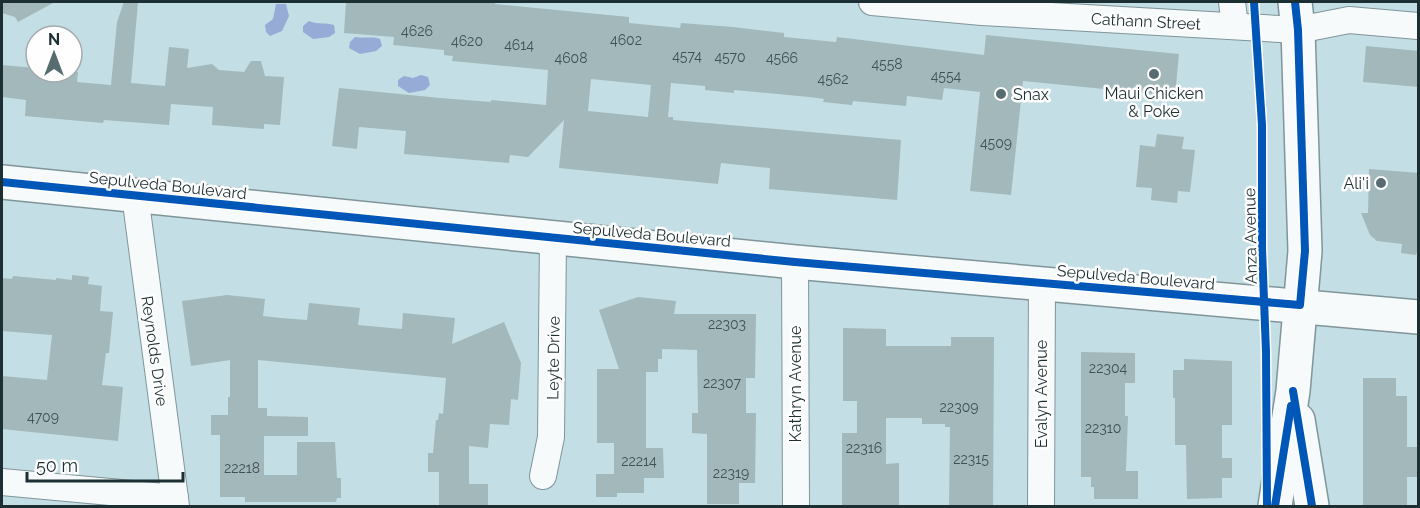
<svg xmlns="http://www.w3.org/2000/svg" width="1420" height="508" viewBox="0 0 1420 508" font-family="Raleway,sans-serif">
	<rect width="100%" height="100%" fill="#c3dee4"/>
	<g fill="#96abd5">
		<polygon points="276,4 286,4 289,16 282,31 270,36 266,32 265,25 273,19"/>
		<path d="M 309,21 C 318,25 325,22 334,25 L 335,33 L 329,37 L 313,39 L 303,32 L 303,26 Z"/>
		<path d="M 355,37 C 364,39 371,36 380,39 L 382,46 L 376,51 L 360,54 L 349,48 L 350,42 Z"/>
		<polygon points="421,75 428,77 430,85 425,90 409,93 398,86 398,80 404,76 413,78"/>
	</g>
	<g fill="#a3b8ba" fill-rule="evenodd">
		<polygon points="2,2 55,2 18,22 15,17 2,13"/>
		<polygon points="124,2 138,2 131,83 165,86 169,47 189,49 187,68 212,64 219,70 244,72 251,61 261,61 265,76 284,77 280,125 264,124 264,129 212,125 213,107 171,104 169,125 104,120 103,123 25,116 26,100 2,97 2,65 36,68 36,72 78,72 77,82 111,85 117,22"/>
		<path d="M 346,2 L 495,2 L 495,4 L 629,17 L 629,23 L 680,28 L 681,23 L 733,27 L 784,33 L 784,37 L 836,42 L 837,37 L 984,55 L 986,35 L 1179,54 L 1175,96 L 1023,81 L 1011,195 L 970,191 L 980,92 L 944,88 L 942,100 L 907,96 L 906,106 L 853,101 L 852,105 L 823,102 L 824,99 L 809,97 L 734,90 L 734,93 L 705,90 L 705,86 L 671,83 L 668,117 L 673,117 L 673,120 L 901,140 L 897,200 L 769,189 L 770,168 L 721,163 L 718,184 L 559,168 L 564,120 L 528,157 L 510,155 L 509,163 L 404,154 L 406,131 L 359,127 L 357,149 L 332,146 L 339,88 L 440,98 L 491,102 L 491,100 L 546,105 L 548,70 L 452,61 L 453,56 L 444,55 L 444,50 L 393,45 L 394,37 L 344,33 ZM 591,79 L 651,85 L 648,117 L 588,111 Z"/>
		<polygon points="1366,46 1419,51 1419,87 1363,82"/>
		<polygon points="1157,134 1184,137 1182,149 1195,150 1190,192 1178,191 1177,203 1151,200 1152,188 1136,187 1140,145 1155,147"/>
		<polygon points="1369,169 1419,173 1419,245 1416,255 1401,253 1402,244 1377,241 1370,235 1361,213 1368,213"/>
		<polygon points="72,275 89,277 88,284 102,286 100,311 113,312 109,353 106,353 102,385 123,387 118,441 2,429 2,376 47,380 52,335 2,331 2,278 12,279 13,276 56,280 56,278 72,280"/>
		<polygon points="227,295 265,299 263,316 281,318 307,320 309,303 360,308 358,325 402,329 403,313 455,318 452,344 504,322 521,363 518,400 511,399 509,425 490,424 488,448 469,446 469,484 488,484 488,505 439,505 439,472 428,472 428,453 433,453 436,420 438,420 439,413 443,414 446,378 258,360 258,408 267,408 267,416 308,417 308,436 264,436 264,475 297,475 297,442 335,442 337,478 341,478 341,498 337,498 336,502 245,502 245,497 220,497 220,435 211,435 211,415 228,415 228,397 230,397 230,360 191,366 182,301"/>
		<polygon points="638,297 676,301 674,314 756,314 755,378 746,378 746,413 756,413 755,483 739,483 739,504 707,504 707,434 692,433 692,413 698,413 697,350 662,349 662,359 658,359 658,372 646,372 646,448 663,448 664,478 644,478 644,493 617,493 617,497 596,497 596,474 614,474 614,443 597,443 597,369 619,369 599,310"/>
		<polygon points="843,328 886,329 886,346 951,346 951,337 994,337 993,507 949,507 950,427 945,427 945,424 922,424 922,418 886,418 886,464 899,463 899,507 842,507 842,433 857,433 857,401 843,401"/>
		<polygon points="1081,352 1135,353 1135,383 1125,383 1125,416 1128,416 1126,471 1138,471 1138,499 1094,499 1094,487 1091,487 1091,477 1081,477"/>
		<polygon points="1184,359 1232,361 1232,425 1222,425 1222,458 1232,458 1232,478 1222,478 1222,498 1187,499 1186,445 1175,445 1175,398 1173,398 1173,370 1184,370"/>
		<polygon points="1363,378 1396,378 1396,396 1407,396 1407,447 1419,447 1419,477 1407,477 1407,507 1363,507"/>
	</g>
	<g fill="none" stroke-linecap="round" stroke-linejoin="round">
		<defs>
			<g id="minor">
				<polyline points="872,2 982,12 1298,30 1349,20 1418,26"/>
				<polyline points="1232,2 1235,26"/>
				<polyline points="135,195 176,506"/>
				<polyline points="795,262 796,506"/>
				<polyline points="543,476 551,437 553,238"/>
				<polyline points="2,482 175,498"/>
				<polyline points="1041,506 1042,282"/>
			</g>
			<g id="major">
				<polyline points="2,182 795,262 1418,317"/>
				<polyline points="1298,420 1312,506"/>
				<polyline points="1275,506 1293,391 1305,251 1298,30 1295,2"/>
			</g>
		</defs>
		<use href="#minor" stroke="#809599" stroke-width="28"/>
		<use href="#major" stroke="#809599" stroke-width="36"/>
		<use href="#minor" stroke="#f6fafb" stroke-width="26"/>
		<use href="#major" stroke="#f6fafb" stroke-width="33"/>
		<defs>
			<g id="cycleway">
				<polyline points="1254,2 1262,125 1262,248 1266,352 1267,506"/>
				<polyline points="2,182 795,262 1300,305 1305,251 1298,30 1295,2"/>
				<polyline points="1293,391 1312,506"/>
				<polyline points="1275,506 1291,406"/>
			</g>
		</defs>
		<use href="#cycleway" stroke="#fefefe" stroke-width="11"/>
		<use href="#cycleway" stroke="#0057b8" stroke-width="8"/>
	</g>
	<g fill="#566c71" stroke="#fefefe" stroke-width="2">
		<circle cx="1154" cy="74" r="6"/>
		<circle cx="1001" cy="94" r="6"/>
		<circle cx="1381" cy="183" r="6"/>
	</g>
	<g text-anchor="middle" stroke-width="5" stroke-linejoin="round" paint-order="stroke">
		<g font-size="14" fill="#3e5155">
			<text x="417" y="36">4626</text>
			<text x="626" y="45">4602</text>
			<text x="467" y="46">4620</text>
			<text x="519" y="50">4614</text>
			<text x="687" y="61">4574</text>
			<text x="730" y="62">4570</text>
			<text x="571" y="63">4608</text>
			<text x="782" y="63">4566</text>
			<text x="887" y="69">4558</text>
			<text x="946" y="81">4554</text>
			<text x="833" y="84">4562</text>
			<text x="996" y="148">4509</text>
			<text x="727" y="329">22303</text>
			<text x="1108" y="373">22304</text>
			<text x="722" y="388">22307</text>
			<text x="959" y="412">22309</text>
			<text x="43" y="422">4709</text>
			<text x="1103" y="433">22310</text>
			<text x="864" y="453">22316</text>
			<text x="971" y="464">22315</text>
			<text x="639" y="466">22214</text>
			<text x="242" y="473">22218</text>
			<text x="731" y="478">22319</text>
		</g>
		<g font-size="16" fill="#1c2f33" stroke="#fefefe">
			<text transform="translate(1146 21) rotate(3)" y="6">Cathann Street</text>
			<text transform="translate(168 185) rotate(6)" y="6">Sepulveda Boulevard</text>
			<text transform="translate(652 234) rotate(5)" y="6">Sepulveda Boulevard</text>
			<text transform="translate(1250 236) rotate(-91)" y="6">Anza Avenue</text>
			<text transform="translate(1136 277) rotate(5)" y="6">Sepulveda Boulevard</text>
			<text transform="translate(155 351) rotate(82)" y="6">Reynolds Drive</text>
			<text transform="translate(553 358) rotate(-89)" y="6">Leyte Drive</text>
			<text transform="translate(795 384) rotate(-90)" y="6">Kathryn Avenue</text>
			<text transform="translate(1041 394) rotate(-90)" y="6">Evalyn Avenue</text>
		</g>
		<g font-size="16" fill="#1c2f33" stroke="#fefefe">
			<text x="1154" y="99">Maui Chicken<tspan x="1154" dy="18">&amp; Poke</tspan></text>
			<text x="1013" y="100" text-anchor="start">Snax</text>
			<text x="1369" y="189" text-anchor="end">Ali'i</text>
		</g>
	</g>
	<rect width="1420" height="508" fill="none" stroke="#1c2f33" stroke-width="6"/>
	<g transform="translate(54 54)"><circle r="28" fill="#fefefe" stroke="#a4abad" stroke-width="1.5"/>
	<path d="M0-4.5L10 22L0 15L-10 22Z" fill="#566c71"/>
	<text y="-9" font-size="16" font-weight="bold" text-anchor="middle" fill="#1c2f33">N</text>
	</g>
	<path d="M27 472v9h156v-9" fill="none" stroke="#1c2f33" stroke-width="3"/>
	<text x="36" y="472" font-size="18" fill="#1c2f33" stroke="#fefefe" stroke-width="4.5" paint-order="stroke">50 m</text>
</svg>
